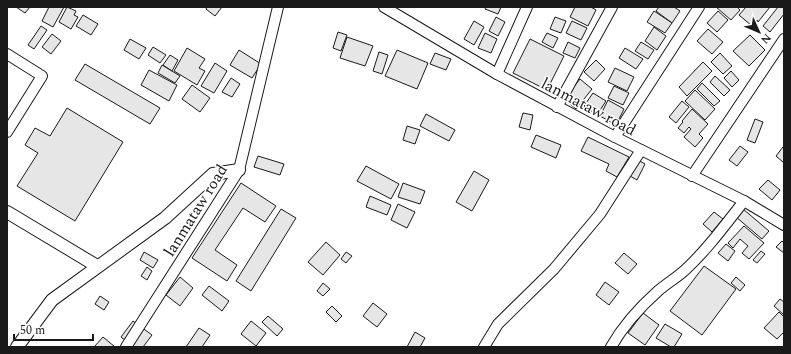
<svg xmlns="http://www.w3.org/2000/svg" width="791" height="354" viewBox="0 0 791 354" font-family="Spectral,serif">
	<rect width="100%" height="100%" fill="#fff"/>
	<g fill="#e6e6e6" stroke="#1a1a1a">
		<polygon points="16,7 30,7 25,13"/>
		<polygon points="49,7 64,7 53,27 42,21"/>
		<polygon points="67,7 76,11 74,15 78,17 71,29 59,22"/>
		<polygon points="207,7 222,7 215,16 206,9"/>
		<polygon points="486,7 501,7 498,14 485,9"/>
		<polygon points="575,7 591,7 596,10 588,26 570,17"/>
		<polygon points="659,7 674,7 680,11 672,23 656,11"/>
		<polygon points="716,7 737,7 740,10 731,20"/>
		<polygon points="746,7 770,7 758,22 757,20 752,26 739,15"/>
		<polygon points="778,7 784,7 784,14 770,32 763,26"/>
		<polygon points="654,11 672,23 665,33 647,22"/>
		<polygon points="718,11 728,20 717,32 707,23"/>
		<polygon points="83,15 98,24 91,35 76,26"/>
		<polygon points="496,17 505,22 498,36 489,31"/>
		<polygon points="555,17 566,21 561,33 550,29"/>
		<polygon points="474,21 484,27 474,45 464,39"/>
		<polygon points="572,21 587,28 581,40 566,33"/>
		<polygon points="41,26 47,30 34,49 28,45"/>
		<polygon points="654,27 666,36 657,50 645,41"/>
		<polygon points="708,29 723,42 712,54 697,41"/>
		<polygon points="338,32 347,35 341,51 333,48"/>
		<polygon points="485,33 497,39 491,53 478,48"/>
		<polygon points="547,33 558,38 553,48 542,42"/>
		<polygon points="52,34 61,41 51,54 42,47"/>
		<polygon points="750,35 765,50 749,66 733,51"/>
		<polygon points="347,37 373,46 365,66 340,58"/>
		<polygon points="130,39 146,48 139,59 124,50"/>
		<polygon points="530,39 564,56 547,90 513,73"/>
		<polygon points="568,42 580,48 575,58 563,53"/>
		<polygon points="641,42 654,50 648,59 635,51"/>
		<polygon points="153,47 166,55 160,63 148,55"/>
		<polygon points="187,48 205,59 199,68 205,71 197,85 174,71"/>
		<polygon points="625,48 643,59 636,69 619,58"/>
		<polygon points="239,50 261,64 252,78 230,65"/>
		<polygon points="397,50 428,63 417,89 385,76"/>
		<polygon points="379,52 388,55 382,74 373,71"/>
		<polygon points="435,53 451,59 446,70 430,64"/>
		<polygon points="720,53 732,66 723,74 711,62"/>
		<polygon points="170,55 178,60 172,71 163,65"/>
		<polygon points="596,60 605,69 594,81 584,72"/>
		<polygon points="703,62 712,71 687,96 679,87"/>
		<polygon points="215,63 227,71 214,93 201,86"/>
		<polygon points="85,64 160,108 150,124 75,80"/>
		<polygon points="162,65 180,76 175,83 158,73"/>
		<polygon points="615,68 634,77 627,91 608,82"/>
		<polygon points="149,70 177,85 169,101 141,85"/>
		<polygon points="731,71 739,80 732,87 724,78"/>
		<polygon points="715,76 730,90 724,96 710,82"/>
		<polygon points="231,78 240,84 232,97 222,92"/>
		<polygon points="580,79 592,89 576,109 564,99"/>
		<polygon points="702,83 720,101 714,106 697,89"/>
		<polygon points="192,85 210,98 200,112 182,99"/>
		<polygon points="614,86 629,93 623,105 608,98"/>
		<polygon points="695,90 715,109 705,120 685,101"/>
		<polygon points="593,93 606,101 597,115 584,106"/>
		<polygon points="608,100 624,109 616,125 600,116"/>
		<polygon points="682,101 689,107 676,123 669,117"/>
		<polygon points="67,108 123,142 75,221 17,186 38,153 25,145 35,128 50,136"/>
		<polygon points="692,109 708,124 699,134 703,138 695,147 684,137 691,129 689,127 684,133 678,128 683,122 682,121"/>
		<polygon points="523,113 533,115 530,130 519,127"/>
		<polygon points="426,114 455,130 449,141 420,126"/>
		<polygon points="755,119 763,122 755,143 747,140"/>
		<polygon points="407,126 420,130 415,144 403,140"/>
		<polygon points="536,135 561,145 556,158 531,147"/>
		<polygon points="588,137 629,157 617,177 606,171 609,164 581,151"/>
		<polygon points="740,146 748,152 737,166 729,160"/>
		<polygon points="783,147 784,148 784,163 776,156"/>
		<polygon points="258,156 284,164 280,175 254,167"/>
		<polygon points="638,160 645,164 637,180 630,176"/>
		<polygon points="366,166 399,184 391,199 357,181"/>
		<polygon points="474,171 489,180 472,211 456,202"/>
		<polygon points="768,180 780,190 772,200 759,189"/>
		<polygon points="241,183 276,206 265,222 243,208 215,250 237,265 227,281 192,258"/>
		<polygon points="403,183 425,191 420,204 398,197"/>
		<polygon points="370,196 391,205 387,215 366,207"/>
		<polygon points="398,204 415,212 407,228 391,220"/>
		<polygon points="281,209 296,218 251,291 236,281"/>
		<polygon points="743,209 769,231 762,239 736,217"/>
		<polygon points="714,212 723,219 712,232 703,224"/>
		<polygon points="744,226 764,243 749,259 742,253 748,246 740,239 733,248 728,243"/>
		<polygon points="782,241 784,243 784,253 776,247"/>
		<polygon points="326,242 340,255 323,275 308,262"/>
		<polygon points="726,244 735,251 728,261 718,253"/>
		<polygon points="761,251 765,254 757,263 753,260"/>
		<polygon points="144,252 158,260 153,268 140,260"/>
		<polygon points="346,252 352,256 346,263 341,259"/>
		<polygon points="624,253 637,264 628,274 615,263"/>
		<polygon points="704,266 736,289 702,335 670,311"/>
		<polygon points="147,267 152,271 147,280 141,276"/>
		<polygon points="180,277 193,288 180,306 166,295"/>
		<polygon points="736,277 745,285 740,291 731,283"/>
		<polygon points="605,282 619,292 609,305 596,295"/>
		<polygon points="323,283 330,289 323,296 317,291"/>
		<polygon points="209,286 229,301 222,311 202,295"/>
		<polygon points="100,296 109,302 104,310 95,304"/>
		<polygon points="780,299 784,302 784,315 774,306"/>
		<polygon points="373,303 387,314 377,327 363,316"/>
		<polygon points="332,306 342,316 336,322 326,312"/>
		<polygon points="779,312 784,317 784,332 777,339 764,328"/>
		<polygon points="643,313 659,325 645,345 628,333"/>
		<polygon points="268,316 283,329 277,336 262,322"/>
		<polygon points="133,321 152,335 143,347 134,347 121,337"/>
		<polygon points="251,321 266,333 256,346 241,334"/>
		<polygon points="665,324 682,334 674,347 671,347 656,338"/>
		<polygon points="199,328 210,335 202,347 186,347"/>
		<polygon points="415,332 425,338 420,347 407,347"/>
		<polygon points="103,337 115,347 94,347"/>
	</g>
	<g fill="none" stroke-linecap="round" stroke-linejoin="round">
		<defs>
			<g id="minor">
				<polyline points="384,7 497,74 615,137 744,201 784,225"/>
				<polyline points="7,54 42,76 7,132"/>
				<polyline points="497,74 527,7"/>
				<polyline points="557,107 612,7"/>
				<polyline points="615,137 699,7"/>
				<polyline points="692,176 784,39"/>
				<polyline points="126,347 239,170 278,7"/>
				<polyline points="484,347 498,324 554,269 600,214 641,150"/>
				<path d="M 611,347 C 623,326 640,307 658,291 C 666,284 676,278 684,271 C 707,250 725,225 744,201"/>
			</g>
			<g id="tertiary">
				<polyline points="7,212 97,266"/>
				<polyline points="17,347 52,300 165,218 213,174 239,170"/>
			</g>
		</defs>
		<use href="#minor" stroke="#1a1a1a" stroke-width="12"/>
		<use href="#tertiary" stroke="#1a1a1a" stroke-width="14"/>
		<use href="#minor" stroke="#fff" stroke-width="10"/>
		<use href="#tertiary" stroke="#fff" stroke-width="12"/>
	</g>
	<g text-anchor="middle" stroke-width="3" stroke-linejoin="round" paint-order="stroke">
		<g font-size="16" fill="#1a1a1a" stroke="#fff">
			<text transform="translate(589 106) rotate(28)" y="6">lanmataw road</text>
			<text transform="translate(195 210) rotate(-58)" y="6">lanmataw road</text>
		</g>
	</g>
	<rect width="791" height="354" fill="none" stroke="#1a1a1a" stroke-width="16"/>
	<g transform="translate(759 32) rotate(134)" stroke="#ffffff" stroke-width="3" paint-order="stroke">
	<path d="M0-3L7 15L0 10L-7 15Z" fill="#1a1a1a"/>
	<text y="-6" font-size="11" font-weight="bold" text-anchor="middle" fill="#1a1a1a">N</text>
	</g>
	<path d="M14 334v6h79v-6" fill="none" stroke="#1a1a1a" stroke-width="2"/>
	<text x="20" y="334" font-size="12" fill="#1a1a1a" stroke="#ffffff" stroke-width="3" paint-order="stroke">50 m</text>
</svg>
